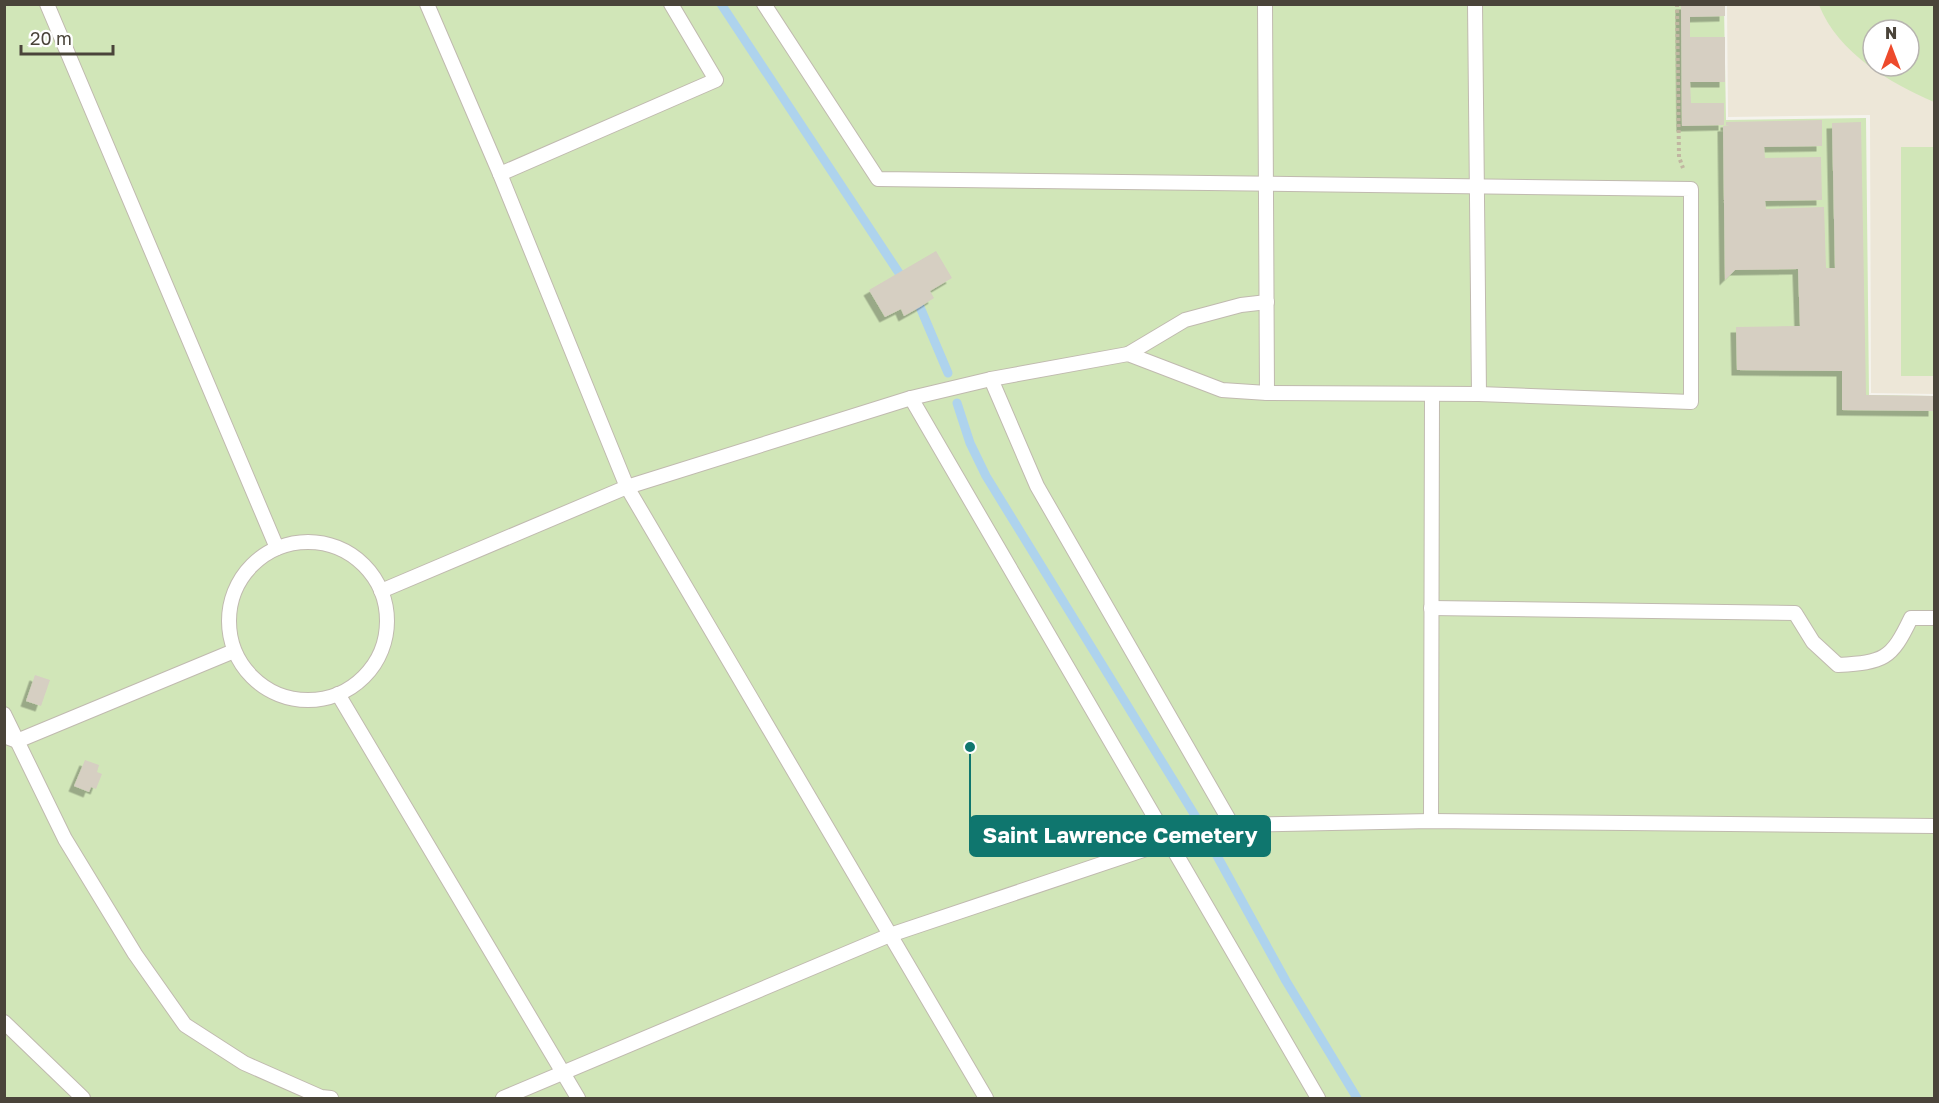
<svg xmlns="http://www.w3.org/2000/svg" width="1939" height="1103" viewBox="0 0 1939 1103" font-family="'Golos Text',sans-serif">
	<defs>
		<filter id="shadow"><feDropShadow dx="-5.5" dy="5.5" stdDeviation="0" flood-color="#0004"/></filter>
	</defs>
	<rect width="100%" height="100%" fill="#f5f3ed"/>
	<path fill="#ede7d8" fill-rule="evenodd" d="M 1727,5 L 1934,5 L 1934,394 L 1871,393 L 1870,115 L 1728,117 ZM 1873,30 L 1909,30 L 1909,66 L 1873,66 Z"/>
	<g fill="#d1e6b8" fill-rule="evenodd">
		<polygon points="5,5 1724,5 1726,120 1866,118 1869,395 1934,396 1934,1098 5,1098"/>
		<path d="M 1819,5 L 1934,5 L 1934,102 C 1890,83 1838,53 1819,5 ZM 1873,30 L 1909,30 L 1909,66 L 1873,66 Z"/>
		<rect x="1901" y="147" width="33" height="229"/>
	</g>
	<g fill="none" stroke-linecap="round" stroke-linejoin="round">
		<g stroke="#aed3ed" stroke-width="9">
			<polyline points="721,4 899,273"/>
			<polyline points="920,307 948,373"/>
			<polyline points="957,403 970,443 986,476 1199,822"/>
			<polyline points="1211,845 1286,981 1357,1098"/>
		</g>
	</g>
	<g fill="#d6cfc2" filter="url(#shadow)">
		<polygon points="1681,4 1725,4 1725,16 1690,17 1690,37 1725,37 1725,82 1690,82 1691,103 1724,103 1724,125 1682,126"/>
		<polygon points="1822,120 1822,146 1764,147 1765,158 1821,157 1822,200 1765,201 1766,209 1824,207 1826,268 1835,268 1832,123 1861,122 1866,395 1934,396 1934,411 1842,410 1842,371 1737,370 1736,327 1800,326 1798,269 1735,270 1725,280 1723,126 1730,125 1726,125 1726,122"/>
		<polygon points="936,251 952,278 930,291 934,298 920,307 904,316 901,309 885,317 869,290"/>
		<polygon points="35,675 50,680 41,706 26,701"/>
		<polygon points="85,760 99,765 97,772 102,774 96,789 91,787 89,792 74,786"/>
	</g>
	<g fill="none" stroke-linecap="round" stroke-linejoin="round">
		<defs>
			<g id="service">
				<polyline points="47,4 277,548"/>
				<polyline points="427,4 500,174 627,487 986,1098"/>
				<polyline points="1265,4 1267,393"/>
				<polyline points="1475,4 1479,394"/>
				<polyline points="500,174 716,80 671,4"/>
				<polyline points="1128,354 1185,320 1241,305 1267,302"/>
				<polyline points="991,379 1037,486 1232,825"/>
				<polyline points="911,398 1318,1098"/>
				<circle cx="308" cy="621" r="79"/>
				<polyline points="381,591 627,487 911,398 991,379 1128,354 1222,390 1267,393 1479,394 1691,402 1691,189 878,179 764,4"/>
				<path d="M 1431,608 L 1795,613 L 1813,642 L 1838,665 C 1884,662 1891,660 1911,618 L 1934,618"/>
				<polyline points="338,694 578,1098"/>
				<polyline points="4,714 65,839 135,954 185,1025 244,1063 321,1097 331,1098"/>
				<polyline points="9,738 17,741 234,651"/>
				<polyline points="1431,821 1432,394"/>
				<polyline points="4,1022 83,1098"/>
				<polyline points="503,1098 890,935 1170,841 1232,825 1431,821 1934,826"/>
			</g>
		</defs>
		<use href="#service" stroke="#c0baaf" stroke-width="16"/>
		<polyline stroke="#c1b6a1" stroke-width="4" stroke-dasharray="3 3" stroke-linecap="butt" points="1677,4 1679,157 1683,168"/>
		<use href="#service" stroke="#fff" stroke-width="14"/>
	</g>
	<path fill="none" stroke="#0f766e" stroke-width="2" d="M970 747L970 836"/>
	<circle fill="#0f766e" stroke="#fff" stroke-width="2" cx="970" cy="747" r="6"/>
	<rect fill="#0f766e" stroke="#0f766e" stroke-width="2" x="970" y="816" width="300" height="40" rx="6"/>
	<g font-size="22" text-anchor="middle" font-weight="bold" fill="#fff">
		<text x="1120" y="843">Saint Lawrence Cemetery</text>
	</g>
	<rect width="1939" height="1103" fill="none" stroke="#4a443a" stroke-width="12"/>
	<g transform="translate(1891 48)"><circle r="28" fill="#ffffff" stroke="#b7b4b0" stroke-width="1.5"/>
	<path d="M0-4.5L10 22L0 15L-10 22Z" fill="#ed4a2c"/>
	<text y="-9" font-size="16" font-weight="bold" text-anchor="middle" fill="#4a443a">N</text>
	</g>
	<path d="M21 45v9h92v-9" fill="none" stroke="#4a443a" stroke-width="3"/>
	<text x="30" y="45" font-size="18" fill="#4a443a" stroke="#ffffff" stroke-width="4.5" paint-order="stroke">20 m</text>
</svg>
